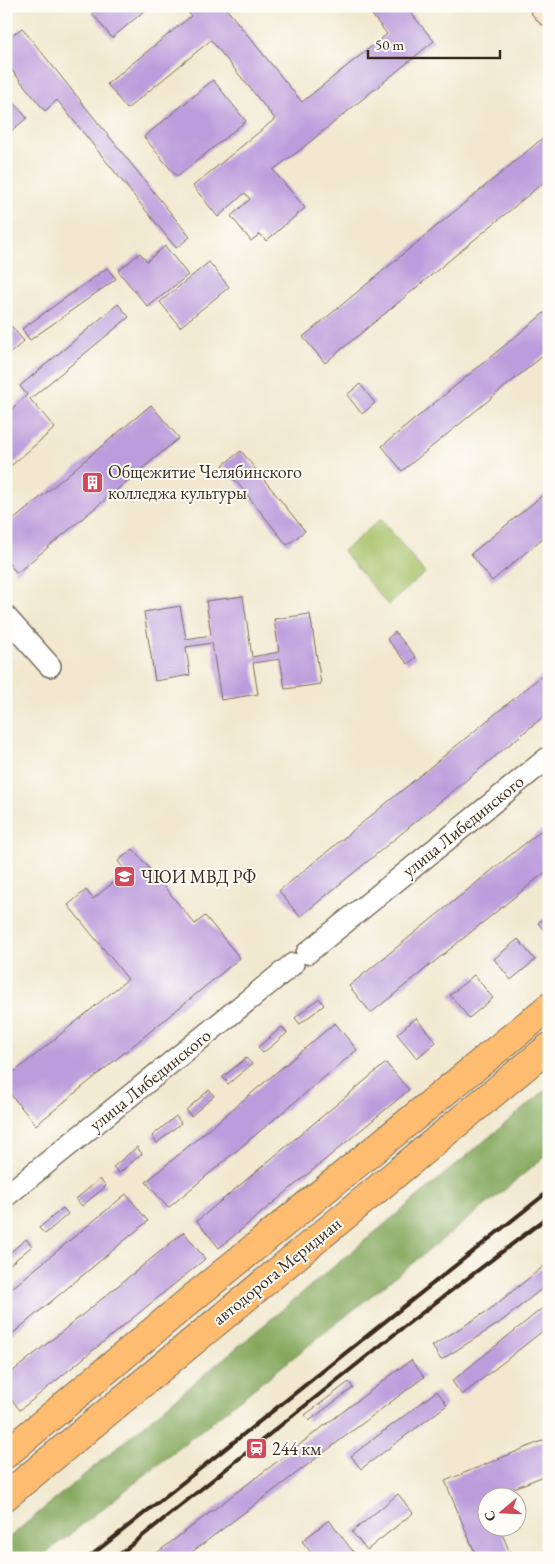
<svg xmlns="http://www.w3.org/2000/svg" width="555" height="1564" viewBox="0 0 555 1564" font-family="'EB Garamond',serif">
	<rect width="100%" height="100%" fill="#fdfcf7"/>
	<filter id="ink" filterUnits="userSpaceOnUse"><feTurbulence type="fractalNoise" baseFrequency=".02" numOctaves="2"/><feDisplacementMap in="SourceGraphic" scale="10" xChannelSelector="R" yChannelSelector="G"/><feConvolveMatrix kernelMatrix="1 2 1 2 8 2 1 2 1" color-interpolation-filters="sRGB"/></filter>
	<filter id="wash" filterUnits="userSpaceOnUse"><feTurbulence type="fractalNoise" baseFrequency=".0096" numOctaves="4" result="noise"/><feDisplacementMap in="SourceGraphic" scale="20" xChannelSelector="R" yChannelSelector="G"/><feGaussianBlur stdDeviation="1.12" result="paint"/><feColorMatrix in="noise" values="0 0 0 0 0 0 0 0 0 0 0 0 0 0 0 0 0 1.4 0 .05"/><feComposite in="paint" operator="in"/></filter>
	<g filter="url(#wash)">
		<rect width="100%" height="100%" fill="#f1e8cf"/>
		<polygon fill="#a5c168" stroke="#707643" points="381,519 425,573 388,605 343,551"/>
		<polygon fill="#84a75c" stroke="#60683d" points="549,1087 549,1153 496,1197 40,1558 6,1558 6,1540"/>
		<g id="blocks">
			<g fill="#bb9cdc">
				<polygon points="100,6 150,6 112,38 92,13"/>
				<polygon points="183,6 224,6 302,102 387,34 365,6 405,6 434,41 300,150 273,170 305,208 266,241 260,234 251,241 231,216 250,199 245,193 218,217 193,186 275,119 211,40 127,109 107,84 191,16"/>
				<polygon points="22,28 190,237 176,248 57,100 45,111 6,63 6,40"/>
				<polygon points="213,80 246,121 177,177 144,137"/>
				<polygon points="6,93 27,118 6,135"/>
				<polygon points="549,133 549,178 325,363 303,337"/>
				<polygon points="165,246 188,275 148,307 118,271 140,253 147,261"/>
				<polygon points="209,262 229,287 180,327 160,302"/>
				<polygon points="107,268 116,279 30,340 22,329"/>
				<polygon points="118,304 129,317 30,399 55,428 6,470 6,414 27,395 20,386"/>
				<polygon points="549,309 549,351 402,471 382,446"/>
				<polygon points="6,320 24,341 6,357"/>
				<polygon points="360,384 375,403 362,414 347,395"/>
				<polygon points="151,405 179,438 17,573 6,560 6,526"/>
				<polygon points="241,451 305,531 287,545 223,465"/>
				<polygon points="549,490 549,533 492,581 471,554"/>
				<polygon points="243,596 252,657 279,652 274,619 310,614 321,684 285,689 280,659 253,663 258,694 221,700 212,643 186,647 190,675 155,681 144,612 180,606 186,639 211,635 206,601"/>
				<polygon points="395,632 416,657 408,664 387,639"/>
				<polygon points="549,670 549,712 300,917 279,891"/>
				<polygon points="549,824 549,869 371,1013 349,986"/>
				<polygon points="133,849 195,924 205,916 240,958 36,1125 6,1089 6,1079 128,979 68,905 86,890 93,899 126,872 118,861"/>
				<polygon points="549,914 549,937 538,923"/>
				<polygon points="518,939 535,960 511,980 494,959"/>
				<polygon points="474,975 493,998 469,1018 450,995"/>
				<polygon points="319,998 324,1005 300,1024 295,1018"/>
				<polygon points="416,1018 436,1042 417,1058 397,1034"/>
				<polygon points="335,1023 357,1050 168,1208 146,1182"/>
				<polygon points="282,1027 287,1033 263,1053 258,1047"/>
				<polygon points="246,1058 252,1064 228,1084 223,1077"/>
				<polygon points="386,1063 409,1090 219,1248 197,1221"/>
				<polygon points="209,1090 214,1096 191,1116 186,1110"/>
				<polygon points="176,1116 181,1123 157,1143 152,1136"/>
				<polygon points="137,1147 142,1154 119,1173 113,1167"/>
				<polygon points="100,1179 106,1186 82,1206 76,1199"/>
				<polygon points="126,1194 148,1221 6,1339 6,1293"/>
				<polygon points="63,1208 68,1214 45,1234 39,1228"/>
				<polygon points="184,1232 205,1259 20,1410 6,1393 6,1377"/>
				<polygon points="26,1239 32,1246 8,1266 6,1264 6,1256"/>
				<polygon points="549,1262 549,1283 498,1324 441,1360 432,1346 489,1310"/>
				<polygon points="549,1303 549,1326 462,1395 452,1381"/>
				<polygon points="411,1360 424,1377 184,1558 150,1558"/>
				<polygon points="349,1382 353,1388 309,1421 305,1415"/>
				<polygon points="437,1391 447,1405 361,1469 351,1456"/>
				<polygon points="549,1438 549,1474 494,1496 492,1494 484,1498 488,1507 488,1526 499,1526 512,1558 477,1558 445,1481"/>
				<polygon points="398,1494 413,1513 367,1550 352,1532"/>
				<polygon points="329,1520 358,1558 315,1558 302,1541"/>
			</g>
		</g>
	</g>
	<g filter="url(#ink)">
		<use href="#blocks" fill-opacity="0" stroke="#7b6c5c" stroke-width="1"/>
		<g fill="none" stroke-linecap="round" stroke-linejoin="round">
			<defs>
				<g id="street">
					<polyline points="6,617 50,666"/>
					<polyline points="307,953 549,757"/>
					<polyline points="6,1196 293,964"/>
				</g>
				<polyline id="secondary" points="544,6 549,12"/>
				<g id="primary">
					<polyline points="6,1454 195,1296 549,1007"/>
					<polyline points="6,1496 549,1047"/>
				</g>
			</defs>
			<use href="#street" stroke="#7b6c5c" stroke-width="24"/>
			<use href="#secondary" stroke="#7b6c5c" stroke-width="30"/>
			<use href="#primary" stroke="#7b6c5c" stroke-width="30"/>
			<use href="#street" stroke="#fff" stroke-width="21"/>
			<use href="#secondary" stroke="#fee4c6" stroke-width="28"/>
			<use href="#primary" stroke="#fdbc70" stroke-width="28"/>
			<g stroke="#3b2a1e" stroke-width="4">
				<polyline points="88,1558 549,1191"/>
				<polyline points="115,1558 401,1329 549,1216"/>
			</g>
		</g>
	</g>
	<defs>
		<symbol id="building-square" viewBox="-11 -11 22 22"><rect x="-9" y="-9" width="18" height="18" rx="4" fill="#d1495b" stroke="#fdfcf7"/><path d="M-4-6H4V6H1V3H-1V6H-4ZM-2.5-4.3h1.7v1.8h-1.7ZM.8-4.3h1.7v1.8H.8ZM-2.5-1h1.7V.8h-1.7ZM.8-1h1.7V.8H.8Z" fill="#fff"/></symbol>
		<symbol id="university-square" viewBox="-11 -11 22 22"><rect x="-9" y="-9" width="18" height="18" rx="4" fill="#d1495b" stroke="#fdfcf7"/><path d="M0-5L7-2L0 1L-7-2ZM-4 1L0 2.5L4 1V4Q0 6-4 4Z" fill="#fff"/></symbol>
		<symbol id="station-square" viewBox="-11 -11 22 22"><rect x="-9" y="-9" width="18" height="18" rx="4" fill="#d1495b" stroke="#fdfcf7"/><path d="M-3-6H3Q5-6 5-4V2Q5 4 3 4L4.5 6H3L1.5 4h-3L-3 6H-4.5L-3 4Q-5 4-5 2V-4Q-5-6-3-6ZM-3.5-4v3h7v-3ZM-3.5 1v1.5H-2V1ZM2 1v1.5H3.5V1Z" fill="#fff"/></symbol>
	</defs>
	<g fill-rule="evenodd">
		<use href="#building-square" x="80" y="470" width="25" height="25"/>
		<use href="#university-square" x="112" y="864" width="25" height="25"/>
		<use href="#station-square" x="244" y="1436" width="25" height="25"/>
	</g>
	<g text-anchor="middle" stroke-width="4" stroke-linejoin="round" paint-order="stroke">
		<g font-size="18" fill="#3b2a1e" stroke="#fdfcf7" text-anchor="start">
			<text x="108" y="478">Общежитие Челябинского<tspan x="108" dy="21">колледжа культуры</tspan></text>
			<text x="141" y="883">ЧЮИ МВД РФ</text>
			<text x="272" y="1455">244 км</text>
		</g>
		<g font-size="18" fill="#3b2a1e" stroke="#fdfcf7">
			<text transform="translate(463 826) rotate(-39)" y="6">улица Либединского</text>
			<text transform="translate(150 1080) rotate(-39)" y="6">улица Либединского</text>
			<text transform="translate(277 1271) rotate(-39)" y="6">автодорога Меридиан</text>
		</g>
	</g>
	<rect width="555" height="1564" fill="none" stroke="#fdfcf7" stroke-width="25"/>
	<g transform="translate(502 1512) rotate(251)"><circle r="24" fill="#fdfcf7" stroke="#afa8a0"/>
	<path d="M0-4L9 19L0 12L-9 19Z" fill="#d1495b"/>
	<text y="-8" font-size="14" font-weight="bold" text-anchor="middle" fill="#3b2a1e">С</text>
	</g>
	<path d="M368 50v8h132v-8" fill="none" stroke="#3b2a1e" stroke-width="2.5"/>
	<text x="375" y="50" font-size="15" fill="#3b2a1e" stroke="#fdfcf7" stroke-width="4" paint-order="stroke">50 m</text>
</svg>
